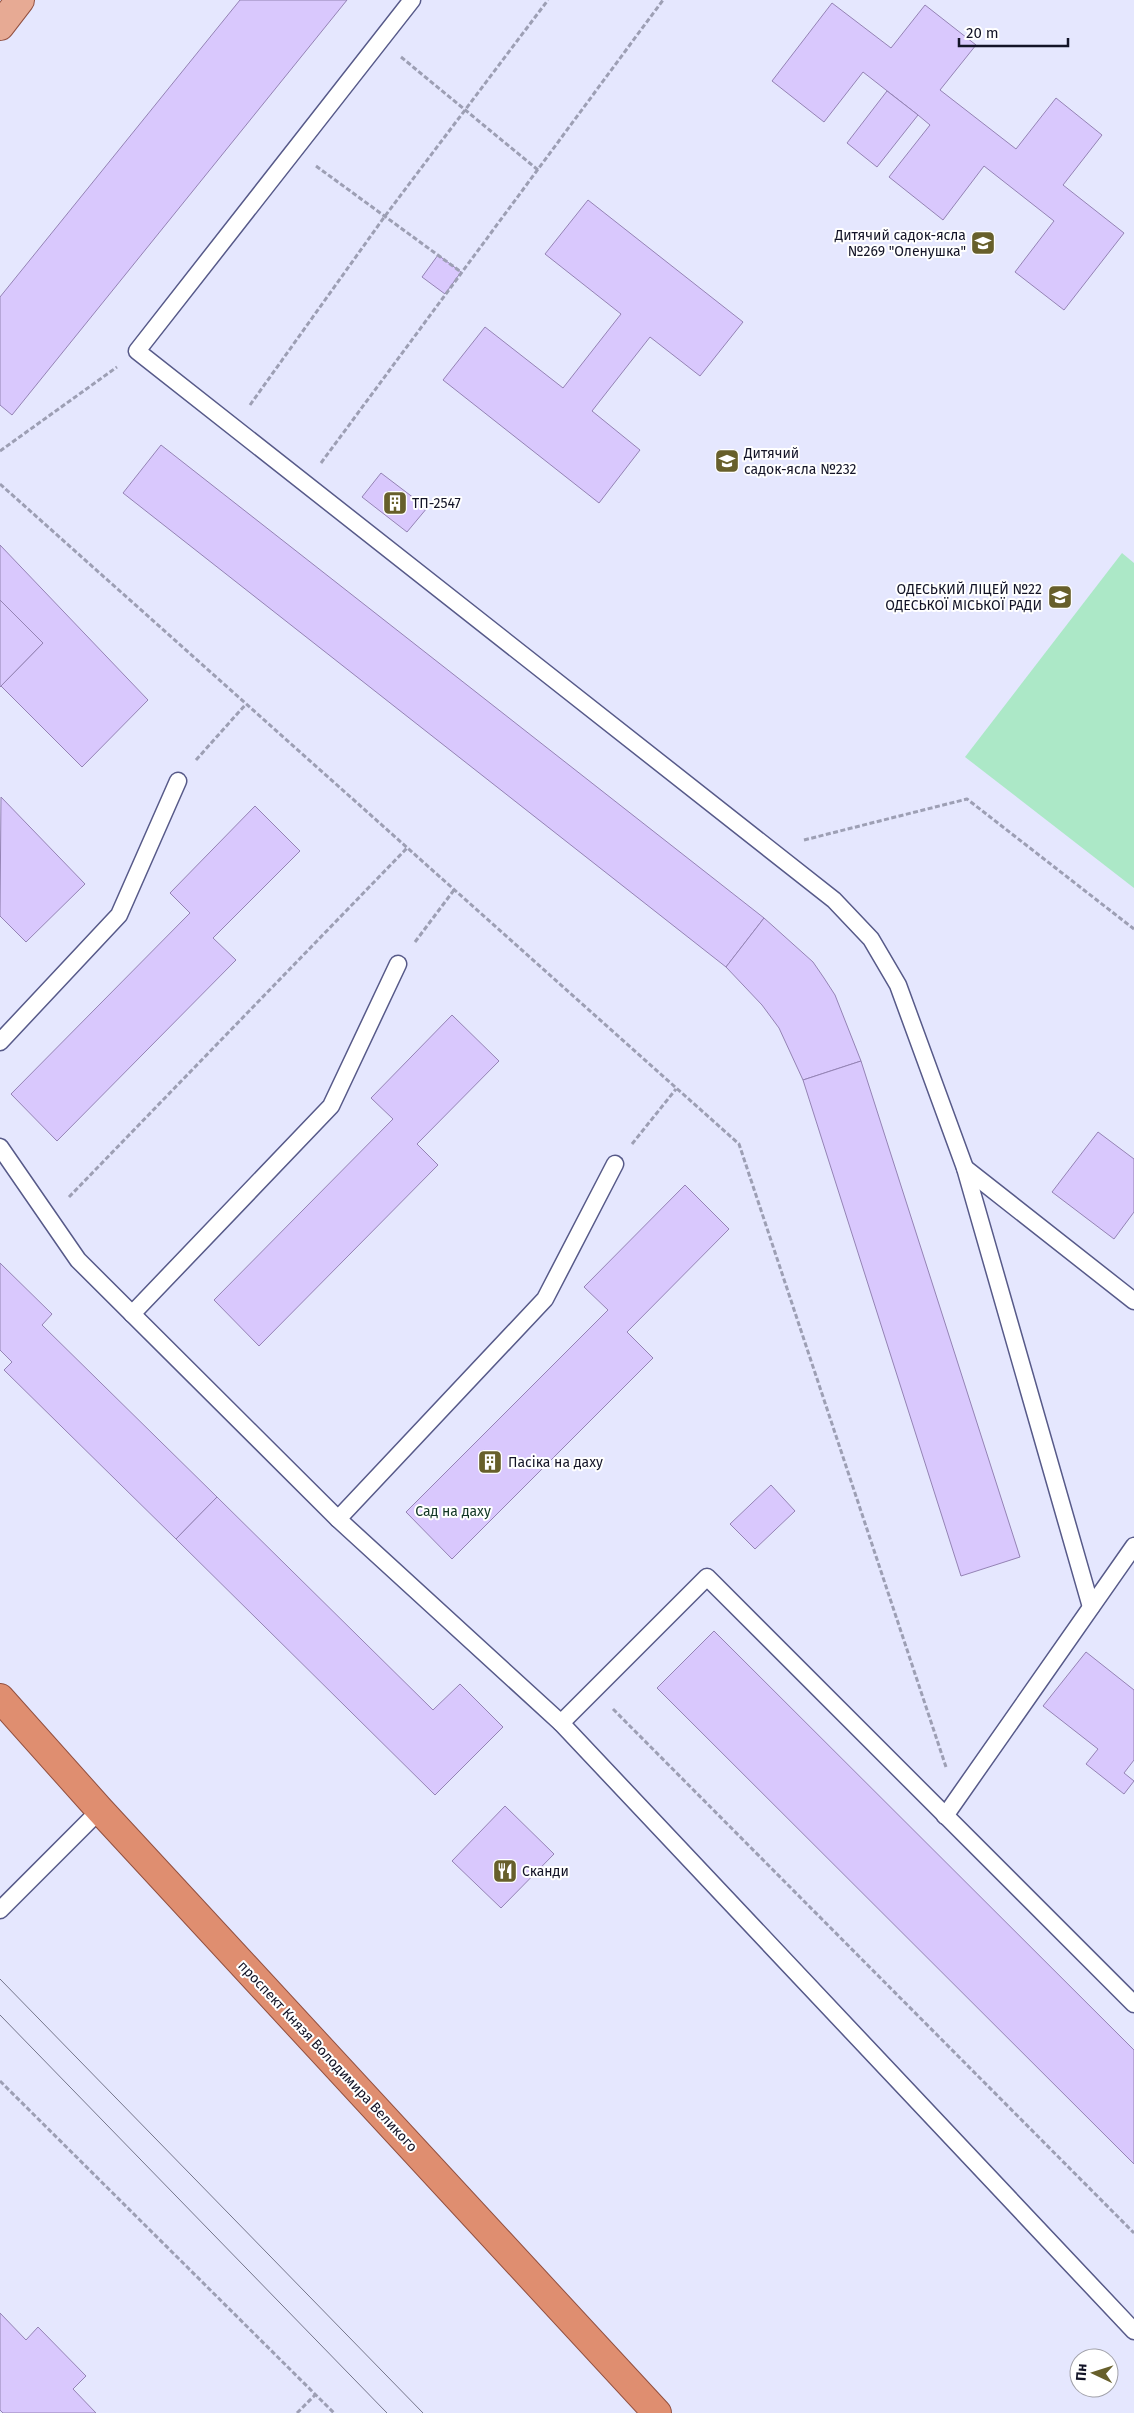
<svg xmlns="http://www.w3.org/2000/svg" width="1134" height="2413" viewBox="0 0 1134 2413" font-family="'Fira Sans',sans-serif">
	<rect width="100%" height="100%" fill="#e5e7fe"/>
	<polygon fill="#ace8c7" points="1122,553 1134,563 1134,888 965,757"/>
	<g fill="#d9c8fd" stroke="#9483b4">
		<polygon points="240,0 347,0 12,415 0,405 0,297"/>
		<polygon points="832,3 891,48 925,5 976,45 940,90 1016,149 1056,98 1102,135 1063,185 1124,233 1064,310 1015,272 1054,221 984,166 943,220 889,177 930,125 918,115 863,72 824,122 772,81"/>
		<polygon points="887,91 918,115 877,167 847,143"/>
		<polygon points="588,200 743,322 700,376 650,337 592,411 640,450 599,503 443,380 485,327 563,388 621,314 545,254"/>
		<polygon points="438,255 461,272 445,294 422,277"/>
		<polygon points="161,445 764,918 726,967 123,493"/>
		<polygon points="381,473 427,508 407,532 362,497"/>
		<polygon points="0,545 148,700 82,767 1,686 43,643 0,600"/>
		<polygon points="0,600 43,643 0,687"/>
		<polygon points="1,797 85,884 26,942 0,916"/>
		<polygon points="255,806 300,851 213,938 236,960 57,1141 11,1094 190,913 170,893"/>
		<polygon points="764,918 813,962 824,978 835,995 861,1061 803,1080 779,1028 762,1005 726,967"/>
		<polygon points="452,1015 499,1061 417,1144 438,1165 259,1346 214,1300 393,1119 371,1098"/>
		<polygon points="861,1061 1020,1557 961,1576 803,1080"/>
		<polygon points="1098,1132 1134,1159 1134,1212 1114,1239 1052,1192"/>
		<polygon points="685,1185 729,1229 627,1332 653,1358 452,1559 406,1512 608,1310 584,1287"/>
		<polygon points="0,1263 52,1314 42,1325 217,1497 176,1539 4,1370 12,1362 0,1350"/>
		<polygon points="484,1450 501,1466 496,1473 479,1457"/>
		<polygon points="771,1485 795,1511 755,1549 730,1524"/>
		<polygon points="217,1497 433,1710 460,1684 503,1727 435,1795 176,1539"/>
		<polygon points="714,1631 1134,2050 1134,2164 657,1688"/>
		<polygon points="1086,1652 1134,1690 1134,1760 1124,1773 1134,1781 1124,1794 1086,1764 1098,1749 1043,1706"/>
		<polygon points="505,1806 554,1854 501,1908 452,1861"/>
		<polygon points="0,2313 26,2340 38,2327 86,2376 73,2389 96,2413 3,2413 0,2410"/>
	</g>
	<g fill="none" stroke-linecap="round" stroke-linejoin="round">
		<defs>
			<g id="service">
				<polyline points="412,0 137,351 834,900 871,939 898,985 965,1168 1091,1607"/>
				<polyline points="0,1042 119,915 178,781"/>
				<polyline points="0,1147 78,1260 338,1519 561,1723 1134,2331"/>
				<polyline points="965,1168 1134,1301"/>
				<polyline points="132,1314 331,1106 398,964"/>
				<polyline points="338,1519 545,1299 615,1164"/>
				<polyline points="561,1723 707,1577 1134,2004"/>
				<polyline points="945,1816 1134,1546"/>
				<polyline points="0,1910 100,1810"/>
			</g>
			<polyline id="primary" points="0,26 20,0"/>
			<polyline id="trunk" points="0,1698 100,1810 657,2413"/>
		</defs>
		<use href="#service" stroke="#575a89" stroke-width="19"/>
		<use href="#primary" stroke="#925040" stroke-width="30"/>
		<use href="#trunk" stroke="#925040" stroke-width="30"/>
		<g stroke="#9d9fb4" stroke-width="3" stroke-dasharray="5 2.5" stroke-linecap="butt">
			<polyline points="401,57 538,170"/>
			<polyline points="316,166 461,272"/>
			<polyline points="250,405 385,216 548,0"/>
			<polyline points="0,451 117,367"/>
			<polyline points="321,463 663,0"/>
			<polyline points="0,484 739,1144 946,1767"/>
			<polyline points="196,760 246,704"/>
			<polyline points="804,840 967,799 1134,929"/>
			<polyline points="415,942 454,890"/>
			<polyline points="632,1144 676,1089"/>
			<polyline points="69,1197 407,848"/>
			<polyline points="613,1709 1134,2233"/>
			<polyline points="0,2081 334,2413"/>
			<polyline points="297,2413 316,2394"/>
		</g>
		<use href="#service" stroke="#fff" stroke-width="16"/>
		<use href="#primary" stroke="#e7aa94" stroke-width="28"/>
		<use href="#trunk" stroke="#df8e70" stroke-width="28"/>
		<g stroke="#75768b" stroke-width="1">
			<polyline points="0,1979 423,2413"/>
			<polyline points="0,2015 387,2413"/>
		</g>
	</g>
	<defs>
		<symbol id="school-square" viewBox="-11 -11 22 22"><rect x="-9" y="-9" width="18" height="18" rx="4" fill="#675f2b" stroke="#fff"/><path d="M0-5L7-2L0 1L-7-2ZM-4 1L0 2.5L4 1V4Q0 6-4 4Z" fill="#fff"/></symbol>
		<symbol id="building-square" viewBox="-11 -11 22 22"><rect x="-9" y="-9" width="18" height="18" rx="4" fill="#675f2b" stroke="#fff"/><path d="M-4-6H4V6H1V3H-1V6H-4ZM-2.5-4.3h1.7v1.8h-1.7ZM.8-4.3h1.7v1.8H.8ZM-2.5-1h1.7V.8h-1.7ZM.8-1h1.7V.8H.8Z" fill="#fff"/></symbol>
		<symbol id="restaurant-square" viewBox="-11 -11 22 22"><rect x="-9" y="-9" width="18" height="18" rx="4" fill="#675f2b" stroke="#fff"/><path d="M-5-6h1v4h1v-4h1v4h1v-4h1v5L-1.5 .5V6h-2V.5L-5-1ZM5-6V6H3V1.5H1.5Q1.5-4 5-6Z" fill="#fff"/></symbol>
	</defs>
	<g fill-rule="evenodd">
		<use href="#school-square" x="969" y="229" width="28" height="28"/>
		<use href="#school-square" x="713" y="447" width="28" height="28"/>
		<use href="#building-square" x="381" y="489" width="28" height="28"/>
		<use href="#school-square" x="1046" y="583" width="28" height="28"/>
		<use href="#building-square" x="476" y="1448" width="28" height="28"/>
		<use href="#restaurant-square" x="491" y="1857" width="28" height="28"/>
	</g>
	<g text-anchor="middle" stroke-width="4" stroke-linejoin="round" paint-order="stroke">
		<g font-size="14" fill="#131427" stroke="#fff" text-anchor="start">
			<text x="966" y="240" text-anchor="end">Дитячий садок-ясла<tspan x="966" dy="16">№269 "Оленушка"</tspan></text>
			<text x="744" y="458">Дитячий<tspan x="744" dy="16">садок-ясла №232</tspan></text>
			<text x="412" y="508">ТП-2547</text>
			<text x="1042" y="594" text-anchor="end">ОДЕСЬКИЙ ЛІЦЕЙ №22<tspan x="1042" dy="16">ОДЕСЬКОЇ МІСЬКОЇ РАДИ</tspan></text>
			<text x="508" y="1467">Пасіка на даху</text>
			<text x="522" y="1876">Сканди</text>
		</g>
		<g font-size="14" fill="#113625" stroke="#fff">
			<text x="453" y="1516">Сад на даху</text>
		</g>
		<g font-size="14" fill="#131427" stroke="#fff">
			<text transform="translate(328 2056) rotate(47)" y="5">проспект Князя Володимира Великого</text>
		</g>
	</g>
	<g transform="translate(1094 2373) rotate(274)"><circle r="24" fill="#ffffff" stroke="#a1a1a9"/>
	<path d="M0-4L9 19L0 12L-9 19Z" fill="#675f2b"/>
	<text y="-8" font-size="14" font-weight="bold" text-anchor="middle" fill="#131427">Пн</text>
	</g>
	<path d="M959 38v8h109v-8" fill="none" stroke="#131427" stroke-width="2.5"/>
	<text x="966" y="38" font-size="15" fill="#131427" stroke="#ffffff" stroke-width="4" paint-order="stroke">20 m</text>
</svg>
